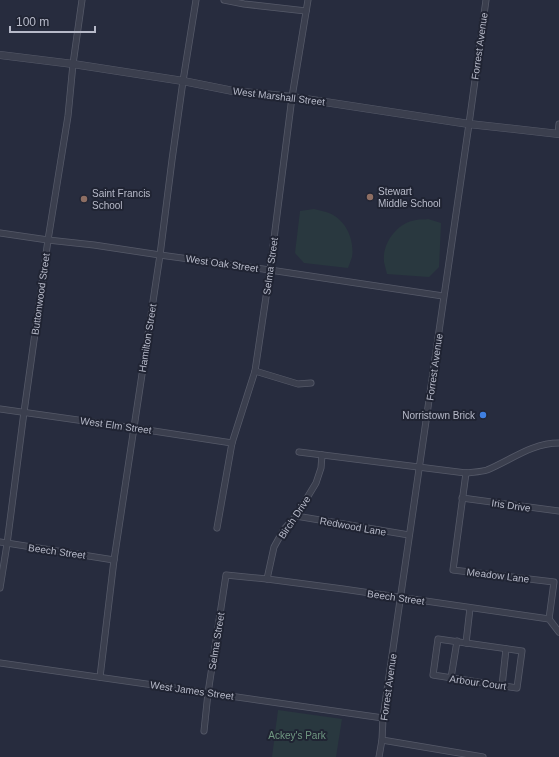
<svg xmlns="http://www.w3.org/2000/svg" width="559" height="757" viewBox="0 0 559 757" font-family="Arial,sans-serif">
	<rect width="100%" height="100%" fill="#272c3e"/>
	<g fill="#29383f">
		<path d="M 314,209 C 318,210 322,211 326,212 C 344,217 355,238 352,257 C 351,260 349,265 348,268 L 304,263 L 295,253 L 300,211 Z"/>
		<path d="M 428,219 L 441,223 L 439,267 L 429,277 L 387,274 C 386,270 385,266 384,262 C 382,243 397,223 416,220 C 420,219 424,220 428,219 Z"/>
		<polygon points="278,710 342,719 336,757 272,757"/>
	</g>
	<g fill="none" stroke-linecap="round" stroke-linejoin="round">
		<defs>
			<g id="minor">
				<polyline points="224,0 244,4 306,11"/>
				<polyline points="558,134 559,124"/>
				<polyline points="0,233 48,240 94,245 160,255 270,270 443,296"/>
				<polyline points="255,371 298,384 311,383"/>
				<polyline points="0,409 134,428 232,443"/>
				<path d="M 299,452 L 466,473 C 473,472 481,472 487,470 C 511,460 532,443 559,443"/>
				<polyline points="466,473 453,570 554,582 549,619"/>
				<polyline points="462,498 559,511"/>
				<polyline points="296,516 409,535"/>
				<polyline points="217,528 232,443 255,371 270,270 292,97 308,0"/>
				<polyline points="0,542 114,560"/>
				<polyline points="267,579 274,547 284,529 296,516 316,483 321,468 322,455"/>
				<polyline points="0,588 7,544 24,412 48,240 68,116 73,64 82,0"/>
				<polygon points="438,639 522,651 517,688 433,675"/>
				<polyline points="466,643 470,608"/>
				<polyline points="0,663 383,718"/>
				<polyline points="100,677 114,560 160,255 172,160 183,81 196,0"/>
				<polyline points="451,678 457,641"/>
				<polyline points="502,686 506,649"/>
				<polyline points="204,731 208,693 226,575 267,579 343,589 549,619 559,632"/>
				<polyline points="382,740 483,757"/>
				<polyline points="379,757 382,740 383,718 469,124 486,0"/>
			</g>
			<polyline id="tertiary" points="0,55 73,64 183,81 233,91 292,97 469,124 559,134"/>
		</defs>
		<use href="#minor" stroke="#565a69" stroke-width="7"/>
		<use href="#tertiary" stroke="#565a69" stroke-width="8"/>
		<use href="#minor" stroke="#3b3f4e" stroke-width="5.5"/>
		<use href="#tertiary" stroke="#3b3f4e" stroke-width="7"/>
	</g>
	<g fill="#8d6e63" stroke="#202433" stroke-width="1.5">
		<circle cx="370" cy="197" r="4"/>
		<circle cx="84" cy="199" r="4"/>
	</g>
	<circle fill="#3f7fe0" stroke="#202433" stroke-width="1.5" cx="483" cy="415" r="4"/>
	<g text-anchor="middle" stroke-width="4" stroke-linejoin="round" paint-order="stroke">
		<g font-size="10" fill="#b7bac9" stroke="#202433">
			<text transform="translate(479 46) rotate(-82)" y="4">Forrest Avenue</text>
			<text transform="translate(279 96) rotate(7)" y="4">West Marshall Street</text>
			<text transform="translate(222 263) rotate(8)" y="4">West Oak Street</text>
			<text transform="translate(270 266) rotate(-82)" y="4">Selma Street</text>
			<text transform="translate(40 294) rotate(-82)" y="4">Buttonwood Street</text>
			<text transform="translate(147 338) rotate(-81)" y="4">Hamilton Street</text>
			<text transform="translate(434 367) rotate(-82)" y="4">Forrest Avenue</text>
			<text transform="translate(116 425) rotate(8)" y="4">West Elm Street</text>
			<text transform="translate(511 505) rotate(8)" y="4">Iris Drive</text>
			<text transform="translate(294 517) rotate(-56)" y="4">Birch Drive</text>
			<text transform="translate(353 526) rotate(10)" y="4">Redwood Lane</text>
			<text transform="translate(57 551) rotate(8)" y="4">Beech Street</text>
			<text transform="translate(498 575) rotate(7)" y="4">Meadow Lane</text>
			<text transform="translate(396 597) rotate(8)" y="4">Beech Street</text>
			<text transform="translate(216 641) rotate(-81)" y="4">Selma Street</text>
			<text transform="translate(478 682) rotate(8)" y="4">Arbour Court</text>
			<text transform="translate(388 687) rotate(-82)" y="4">Forrest Avenue</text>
			<text transform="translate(192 690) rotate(8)" y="4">West James Street</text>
		</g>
		<g font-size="10" fill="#b7bac9" stroke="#202433" text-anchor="start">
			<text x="378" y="195">Stewart<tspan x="378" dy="12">Middle School</tspan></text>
			<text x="92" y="197">Saint Francis<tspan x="92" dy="12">School</tspan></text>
			<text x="475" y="419" text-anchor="end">Norristown Brick</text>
		</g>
		<g font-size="10" fill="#709882" stroke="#202433">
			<text x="297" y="739">Ackey's Park</text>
		</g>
	</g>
	<path d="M10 26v6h85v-6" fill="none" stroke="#b7bac9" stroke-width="2"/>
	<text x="16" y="26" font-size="12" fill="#b7bac9" stroke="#202433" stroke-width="3" paint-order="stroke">100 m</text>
</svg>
